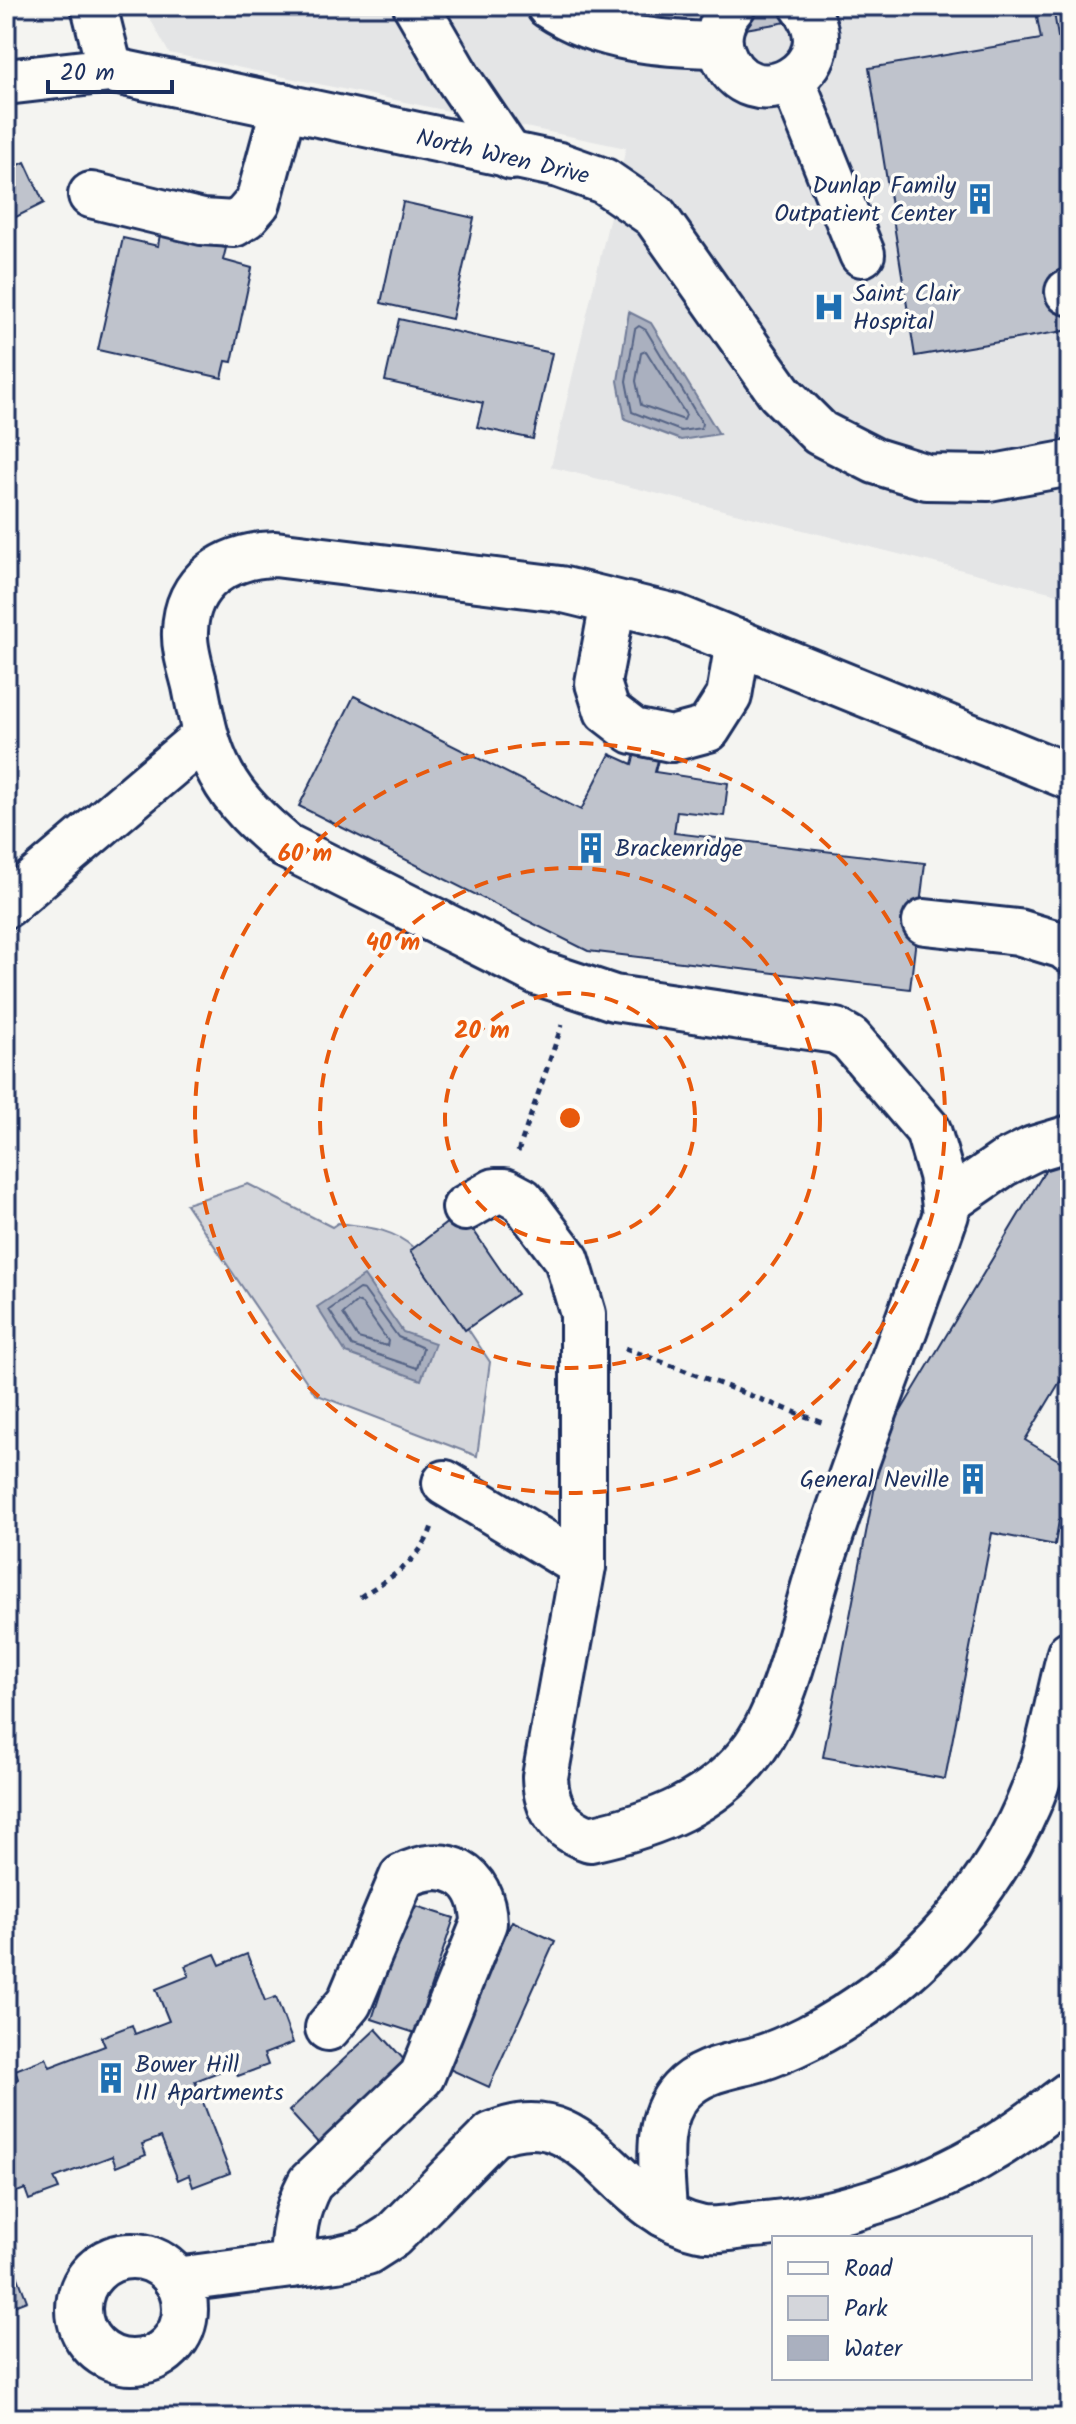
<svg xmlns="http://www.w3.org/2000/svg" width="1076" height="2424" viewBox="0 0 1076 2424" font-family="Kalam,sans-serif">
	<rect width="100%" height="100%" fill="#f4f4f1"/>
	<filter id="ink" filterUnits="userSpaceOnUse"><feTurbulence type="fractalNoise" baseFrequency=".0125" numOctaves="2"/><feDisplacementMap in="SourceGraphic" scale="16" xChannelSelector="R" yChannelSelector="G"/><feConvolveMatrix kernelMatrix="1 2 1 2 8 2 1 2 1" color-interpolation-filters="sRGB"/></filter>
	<g filter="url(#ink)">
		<polygon fill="#e4e5e6" points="143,6 1070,6 1070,597 551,467 626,148 169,53"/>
		<path fill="#d4d6db" stroke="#78829c" stroke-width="2" d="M 248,1184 L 332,1227 L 338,1223 C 367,1227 391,1228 414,1248 L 490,1362 L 477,1456 L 315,1394 L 186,1204 Z"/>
		<g fill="#aab0bf" stroke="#717c98" stroke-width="2">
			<polygon points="629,312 651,323 719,434 681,440 625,419 618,381"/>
			<polygon points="364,1276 403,1332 435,1343 421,1380 346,1353 317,1307"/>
		</g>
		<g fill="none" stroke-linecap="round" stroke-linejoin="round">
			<g stroke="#546385" stroke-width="2">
				<polygon points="639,326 646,330 702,423 701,428 681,431 632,412 626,381 635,329"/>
				<polygon points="646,351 686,415 684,420 641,405 636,381 641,353"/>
				<polygon points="359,1289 364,1290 398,1337 423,1348 417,1368 352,1346 329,1310"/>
				<polygon points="357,1302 362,1304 388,1341 387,1346 358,1338 343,1314"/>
			</g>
		</g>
		<g fill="#bfc3cc" stroke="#1b2f5e" stroke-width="2">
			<polygon points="741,6 785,6 787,22 745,29"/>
			<polygon points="1035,6 1053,6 1058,37 1070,34 1070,330 915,356 869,68 1041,39"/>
			<polygon points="25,162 44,203 6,222 6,171"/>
			<polygon points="403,202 474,218 452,319 381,303"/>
			<polygon points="160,234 226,248 223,260 252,268 232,362 226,361 222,378 98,350 123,238 158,246"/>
			<polygon points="399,319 552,353 533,439 477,427 483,403 385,381"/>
			<polygon points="354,696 581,810 610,754 632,764 636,750 659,756 655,772 728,783 724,816 677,811 674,833 925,863 910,989 588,951 299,806"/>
			<polygon points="1051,1161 1070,1172 1070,1365 1025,1440 1070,1467 1070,1524 1059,1520 1055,1545 992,1533 945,1779 823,1757 884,1439"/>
			<polygon points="461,1212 517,1294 465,1330 410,1251"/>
			<polygon points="410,1904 454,1918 415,2033 372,2019"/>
			<polygon points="512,1921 555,1941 489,2087 445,2067"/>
			<polygon points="215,1954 220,1965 247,1954 265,2001 276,1997 293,2043 264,2054 268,2065 238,2076 234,2066 195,2081 230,2173 193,2187 189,2175 178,2180 161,2137 142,2144 146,2155 116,2167 112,2156 54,2178 59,2189 29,2200 25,2189 6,2196 6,2084 18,2079 15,2070 46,2058 50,2067 105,2046 101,2037 132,2025 135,2034 169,2021 156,1989 189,1976 185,1966"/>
			<polygon points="376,2029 407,2063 320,2145 289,2111"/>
			<polygon points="6,2246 27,2301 6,2309"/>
		</g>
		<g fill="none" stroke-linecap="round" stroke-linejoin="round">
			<defs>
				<g id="minor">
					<polyline points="94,6 110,70"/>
					<polyline points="416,6 459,80 511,157"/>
					<path d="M 549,6 C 600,40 661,44 720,45"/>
					<path d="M 733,6 C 722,18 716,36 722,52 C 748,126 852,67 803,6"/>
					<polyline points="792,80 862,254"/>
					<polyline points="6,82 110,70 559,165 604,181 655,216 780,393 820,433 875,461 927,477 989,478 1070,463"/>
					<polyline points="91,195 202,222 234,224 245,217 258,202 284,106"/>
					<polyline points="1068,292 1070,292"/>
					<polyline points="613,603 598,683 607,711 633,731 671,739 708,729 729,696 738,642"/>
					<polyline points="6,905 205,736"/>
					<polyline points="925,922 1018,932 1064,946 1070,951"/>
					<polyline points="945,1204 1003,1164 1033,1149 1070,1138"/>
					<path d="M 465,1208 L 495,1191 L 505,1191 L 522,1200 L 567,1260 L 583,1314 L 583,1566 L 545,1777 C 546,1809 560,1829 590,1839 C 654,1825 715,1803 755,1747 C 787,1702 802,1623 819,1570 C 858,1450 905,1333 946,1214 L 941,1175 L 928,1130 L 850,1039 L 836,1031 L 614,998 L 539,973 L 286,846 C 261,825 236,803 221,774 C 206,747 201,716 195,686 C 191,669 184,649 185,632 C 186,580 228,555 275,554 L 560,589 L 675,617 L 1070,777"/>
					<polyline points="445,1483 583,1566"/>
					<path d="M 664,2214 C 663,2176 652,2122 681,2091 C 701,2069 730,2067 758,2059 C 774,2054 792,2046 808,2038 C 905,1988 984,1905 1028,1805 C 1049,1758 1057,1703 1070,1653"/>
					<circle cx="132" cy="2309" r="53"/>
					<path d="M 292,2265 C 293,2234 295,2211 310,2183 L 422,2076 L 484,1923 C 483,1873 445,1854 402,1877 L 349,2003 L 328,2028"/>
					<path d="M 176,2280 L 337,2259 L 367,2252 L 392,2236 L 492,2135 C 588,2093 612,2209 699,2228 C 715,2232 737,2226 753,2225 C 831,2220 924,2191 990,2150 C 1018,2134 1044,2113 1070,2094"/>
				</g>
			</defs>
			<use href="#minor" stroke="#1b2f5e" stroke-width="50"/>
			<g stroke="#1b2f5e" stroke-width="5" stroke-dasharray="6 6" stroke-linecap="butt">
				<polyline points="518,1152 562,1025"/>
				<polyline points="625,1348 826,1424"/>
				<path d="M 360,1597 C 391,1577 422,1561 433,1523"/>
			</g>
			<use href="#minor" stroke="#fdfcf7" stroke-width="44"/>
		</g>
	</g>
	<g fill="none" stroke="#e8590c" stroke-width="4" stroke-dasharray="14 10">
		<circle cx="570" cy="1118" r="125"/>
		<circle cx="570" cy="1118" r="250"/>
		<circle cx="570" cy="1118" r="375"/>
	</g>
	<defs>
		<symbol id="building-bare" viewBox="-9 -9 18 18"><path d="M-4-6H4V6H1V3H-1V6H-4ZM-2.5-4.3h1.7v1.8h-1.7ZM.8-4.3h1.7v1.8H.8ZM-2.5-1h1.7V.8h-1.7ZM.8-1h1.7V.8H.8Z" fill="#1f6fb2" stroke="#fdfcf7" stroke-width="2.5" paint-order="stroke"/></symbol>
		<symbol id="hospital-bare" viewBox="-9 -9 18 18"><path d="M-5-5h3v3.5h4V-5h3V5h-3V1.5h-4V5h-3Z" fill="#1f6fb2" stroke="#fdfcf7" stroke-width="2.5" paint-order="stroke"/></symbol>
	</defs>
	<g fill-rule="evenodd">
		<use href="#building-bare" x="958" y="177" width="44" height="44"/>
		<use href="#hospital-bare" x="807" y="285" width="44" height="44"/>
		<use href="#building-bare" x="569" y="826" width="44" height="44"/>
		<use href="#building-bare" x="951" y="1457" width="44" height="44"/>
		<use href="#building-bare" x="89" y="2056" width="44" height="44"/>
	</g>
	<g text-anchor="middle" stroke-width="7" stroke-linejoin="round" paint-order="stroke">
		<g font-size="24" fill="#1b2f5e" stroke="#fdfcf7">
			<text transform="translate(503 156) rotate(13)" y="8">North Wren Drive</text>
		</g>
		<g font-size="24" fill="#1b2f5e" stroke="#fdfcf7" text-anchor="start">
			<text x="956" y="193" text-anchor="end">Dunlap Family<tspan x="956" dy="28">Outpatient Center</tspan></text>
			<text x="853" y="301">Saint Clair<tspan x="853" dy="28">Hospital</tspan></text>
			<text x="615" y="856">Brackenridge</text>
			<text x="949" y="1487" text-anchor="end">General Neville</text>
			<text x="135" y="2072">Bower Hill<tspan x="135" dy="28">III Apartments</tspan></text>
		</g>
	</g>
	<circle cx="570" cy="1118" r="12" fill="#e8590c" stroke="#fdfcf7" stroke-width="4"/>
	<g font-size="24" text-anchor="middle" font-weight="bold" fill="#e8590c" stroke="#fdfcf7" stroke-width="7" stroke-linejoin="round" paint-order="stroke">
		<text x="305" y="861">60 m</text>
		<text x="393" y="950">40 m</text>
		<text x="482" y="1038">20 m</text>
	</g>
	<rect width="1076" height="2424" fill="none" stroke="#fdfcf7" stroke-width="32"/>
	<rect x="16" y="16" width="1044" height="2392" fill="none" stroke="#1b2f5e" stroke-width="3" filter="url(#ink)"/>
	<rect x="772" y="2236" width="260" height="144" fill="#fdfcf7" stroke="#a3aaba" stroke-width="2"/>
	<rect x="788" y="2262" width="40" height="12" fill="#fdfcf7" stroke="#a3aaba" stroke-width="2"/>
	<text x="844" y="2276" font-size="24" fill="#1b2f5e">Road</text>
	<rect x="788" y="2296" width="40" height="24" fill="#d4d6db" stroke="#a3aaba" stroke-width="2"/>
	<text x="844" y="2316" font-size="24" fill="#1b2f5e">Park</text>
	<rect x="788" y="2336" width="40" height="24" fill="#aab0bf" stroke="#a3aaba" stroke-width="2"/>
	<text x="844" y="2356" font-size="24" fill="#1b2f5e">Water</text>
	<path d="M48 80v12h124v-12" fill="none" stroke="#1b2f5e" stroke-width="4"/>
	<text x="60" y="80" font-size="24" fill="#1b2f5e" stroke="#fdfcf7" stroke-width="6" paint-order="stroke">20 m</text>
</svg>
